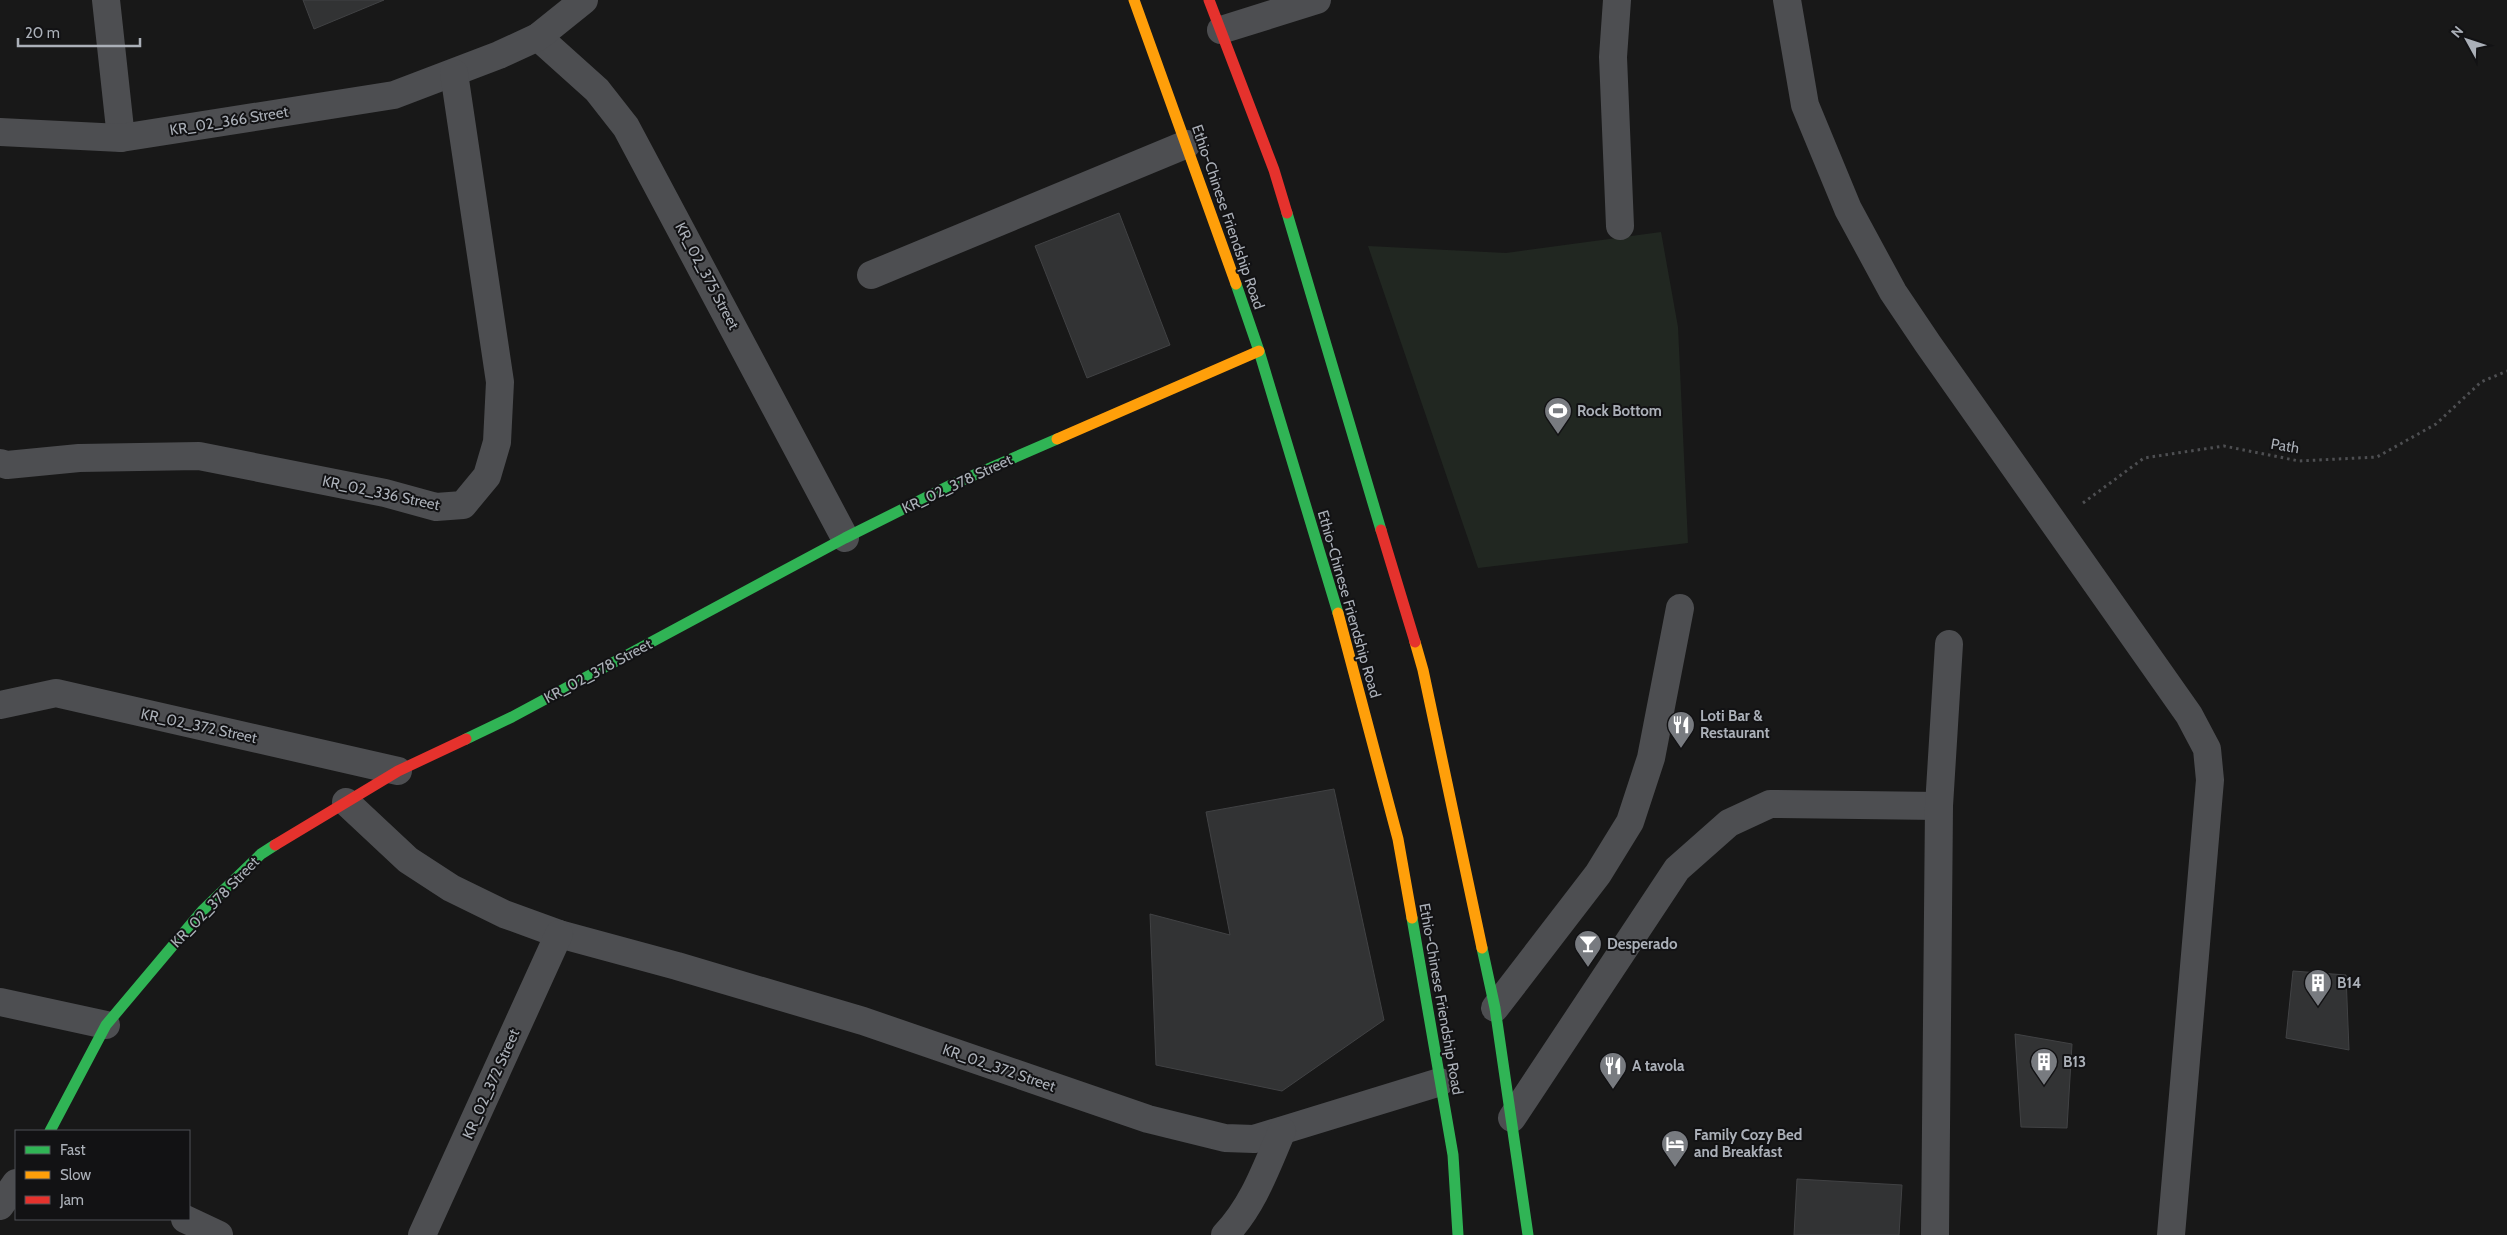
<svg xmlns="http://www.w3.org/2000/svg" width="2507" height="1235" viewBox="0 0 2507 1235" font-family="Cabin,sans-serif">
	<rect width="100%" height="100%" fill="#181818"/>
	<polygon fill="#212721" points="1661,232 1678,327 1688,543 1478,568 1368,246 1506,253"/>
	<g fill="#323334" stroke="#414244">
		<polygon points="303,0 384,0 314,29"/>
		<polygon points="1119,213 1170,345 1087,378 1035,246"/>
		<polygon points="1334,789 1384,1020 1282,1091 1156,1065 1150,914 1230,935 1206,812"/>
		<polygon points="2293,971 2346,975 2349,1050 2286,1038"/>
		<polygon points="2015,1034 2072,1044 2067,1128 2021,1127"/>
		<polygon points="1797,1179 1902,1185 1899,1235 1794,1235"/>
	</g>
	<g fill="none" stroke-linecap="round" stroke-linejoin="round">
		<polyline stroke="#4e4f52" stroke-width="3" stroke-dasharray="2.5 4" stroke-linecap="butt" points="2083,503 2144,458 2224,446 2299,461 2377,457 2436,424 2481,382 2507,371"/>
		<g stroke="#4d4e51" stroke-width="28">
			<polyline points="106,0 121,138"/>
			<polyline points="1617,0 1613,57 1620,226"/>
			<polyline points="1787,0 1805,105 1848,209 1893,292 1928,344 2189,715 2207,749 2210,780 2171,1235"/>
			<polyline points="1221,30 1317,0"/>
			<polyline points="538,37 597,90 626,127 845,538"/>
			<polyline points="0,132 121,138 394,95 499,55 538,37 584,0"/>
			<polyline points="871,275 1187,144"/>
			<polyline points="0,463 7,465 79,458 199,456 385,493 436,507 463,505 487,476 497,442 500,382 454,73"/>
			<polyline points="0,705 56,693 398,771"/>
			<polyline points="346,802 408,860 451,888 504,914 559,934 677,966 863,1021 1148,1119 1225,1138 1254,1139 1440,1082"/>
			<polyline points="0,1002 106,1025"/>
			<polyline points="1495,1008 1598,874 1630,822 1651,758 1680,608"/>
			<polyline points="1512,1118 1677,869 1729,823 1770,804 1939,806"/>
			<polyline points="0,1206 16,1183"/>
			<polyline points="185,1219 219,1235"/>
			<polyline points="422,1235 559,934"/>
			<path d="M 1225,1235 C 1253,1206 1266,1168 1282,1131"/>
			<polyline points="1935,1235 1939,806 1949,644"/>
		</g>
		<g stroke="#30b455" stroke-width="11">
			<polyline points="1287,213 1381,530"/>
			<polyline points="1236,284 1259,351 1338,613"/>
			<polyline points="466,739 512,717 845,538 951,485 1057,439"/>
			<polyline points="1412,918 1453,1155 1458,1235"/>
			<polyline points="1482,948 1495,1008 1528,1235"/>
			<polyline points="50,1131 106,1025 202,911 261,854 275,845"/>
		</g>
		<g stroke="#ff9f0a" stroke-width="11">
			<polyline points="1134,0 1236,284"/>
			<polyline points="1057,439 1259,351"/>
			<polyline points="1338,613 1398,839 1412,918"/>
			<polyline points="1415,642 1423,670 1482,948"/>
		</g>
		<g stroke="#e5322d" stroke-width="11">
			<polyline points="1209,0 1274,170 1287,213"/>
			<polyline points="1381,530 1415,642"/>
			<polyline points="275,845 398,771 466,739"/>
		</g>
	</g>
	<defs>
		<symbol id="stadium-pin" viewBox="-11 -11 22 30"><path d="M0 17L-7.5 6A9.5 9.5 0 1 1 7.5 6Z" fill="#787b80" stroke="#121214"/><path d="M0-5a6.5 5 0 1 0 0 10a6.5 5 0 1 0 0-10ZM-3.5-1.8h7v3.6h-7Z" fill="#fff"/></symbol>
		<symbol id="restaurant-pin" viewBox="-11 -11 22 30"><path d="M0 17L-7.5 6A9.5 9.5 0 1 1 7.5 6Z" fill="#787b80" stroke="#121214"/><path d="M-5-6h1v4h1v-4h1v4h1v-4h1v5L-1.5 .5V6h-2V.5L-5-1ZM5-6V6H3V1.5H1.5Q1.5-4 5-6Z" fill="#fff"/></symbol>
		<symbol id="bar-pin" viewBox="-11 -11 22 30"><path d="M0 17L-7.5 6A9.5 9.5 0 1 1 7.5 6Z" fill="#787b80" stroke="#121214"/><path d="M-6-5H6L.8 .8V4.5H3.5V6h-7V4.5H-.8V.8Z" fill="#fff"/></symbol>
		<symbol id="building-pin" viewBox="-11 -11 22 30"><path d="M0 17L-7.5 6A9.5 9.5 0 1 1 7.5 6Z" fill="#787b80" stroke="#121214"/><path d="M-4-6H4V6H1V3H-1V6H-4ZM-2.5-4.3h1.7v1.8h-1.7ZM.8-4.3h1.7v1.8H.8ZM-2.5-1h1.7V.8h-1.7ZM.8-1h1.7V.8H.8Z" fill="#fff"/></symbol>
		<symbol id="hotel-pin" viewBox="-11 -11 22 30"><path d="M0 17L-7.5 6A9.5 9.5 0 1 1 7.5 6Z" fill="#787b80" stroke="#121214"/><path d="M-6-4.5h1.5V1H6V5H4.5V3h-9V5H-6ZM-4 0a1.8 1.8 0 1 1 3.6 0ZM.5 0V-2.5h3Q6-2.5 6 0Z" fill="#fff"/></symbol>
	</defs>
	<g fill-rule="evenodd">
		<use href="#stadium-pin" x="1542" y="395" width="32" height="43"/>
		<use href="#restaurant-pin" x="1665" y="709" width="32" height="43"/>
		<use href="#bar-pin" x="1572" y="928" width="32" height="43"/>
		<use href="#building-pin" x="2302" y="967" width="32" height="43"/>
		<use href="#building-pin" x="2028" y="1046" width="32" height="43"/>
		<use href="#restaurant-pin" x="1597" y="1050" width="32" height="43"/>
		<use href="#hotel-pin" x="1659" y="1128" width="32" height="43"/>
	</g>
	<g text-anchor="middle" stroke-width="4" stroke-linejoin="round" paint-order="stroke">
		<g font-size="15" fill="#abb0b8" stroke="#121214">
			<text transform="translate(229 121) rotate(-9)" y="5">KR_02_366 Street</text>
			<text transform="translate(1228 217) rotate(71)" y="5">Ethio-Chinese Friendship Road</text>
			<text transform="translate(707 276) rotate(62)" y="5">KR_02_375 Street</text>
			<text transform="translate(2285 446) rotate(10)" y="5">Path</text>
			<text transform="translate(957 484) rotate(-25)" y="5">KR_02_378 Street</text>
			<text transform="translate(381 493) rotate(12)" y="5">KR_02_336 Street</text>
			<text transform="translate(1349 604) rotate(74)" y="5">Ethio-Chinese Friendship Road</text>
			<text transform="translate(598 671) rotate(-28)" y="5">KR_02_378 Street</text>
			<text transform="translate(199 726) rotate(12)" y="5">KR_02_372 Street</text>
			<text transform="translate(215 902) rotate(-46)" y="5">KR_02_378 Street</text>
			<text transform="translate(1441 999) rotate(80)" y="5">Ethio-Chinese Friendship Road</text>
			<text transform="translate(999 1068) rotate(19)" y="5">KR_02_372 Street</text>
			<text transform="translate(491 1084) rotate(-66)" y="5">KR_02_372 Street</text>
		</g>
		<g font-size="15" font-weight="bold" fill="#abb0b8" stroke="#121214" text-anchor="start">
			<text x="1577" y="416">Rock Bottom</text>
			<text x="1700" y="721">Loti Bar &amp;<tspan x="1700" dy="17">Restaurant</tspan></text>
			<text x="1607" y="949">Desperado</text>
			<text x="2337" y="988">B14</text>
			<text x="2063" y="1067">B13</text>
			<text x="1632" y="1071">A tavola</text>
			<text x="1694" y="1140">Family Cozy Bed<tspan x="1694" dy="17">and Breakfast</tspan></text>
		</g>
	</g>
	<rect x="15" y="1130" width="175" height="90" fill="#121214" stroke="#4f5156"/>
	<rect x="25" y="1146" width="25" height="8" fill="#30b455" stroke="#4f5156"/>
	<text x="60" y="1155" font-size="15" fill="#abb0b8">Fast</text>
	<rect x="25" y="1171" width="25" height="8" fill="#ff9f0a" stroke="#4f5156"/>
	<text x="60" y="1180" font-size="15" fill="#abb0b8">Slow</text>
	<rect x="25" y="1196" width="25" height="8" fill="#e5322d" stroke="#4f5156"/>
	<text x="60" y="1205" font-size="15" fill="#abb0b8">Jam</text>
	<g transform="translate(2467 40) rotate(310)" stroke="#121214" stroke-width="4" paint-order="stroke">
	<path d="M0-4L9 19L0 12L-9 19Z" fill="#abb0b8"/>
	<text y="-8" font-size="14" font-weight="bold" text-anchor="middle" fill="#abb0b8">N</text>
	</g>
	<path d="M18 38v8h122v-8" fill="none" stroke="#abb0b8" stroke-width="2.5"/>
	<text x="25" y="38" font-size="15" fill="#abb0b8" stroke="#121214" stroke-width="4" paint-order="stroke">20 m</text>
</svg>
